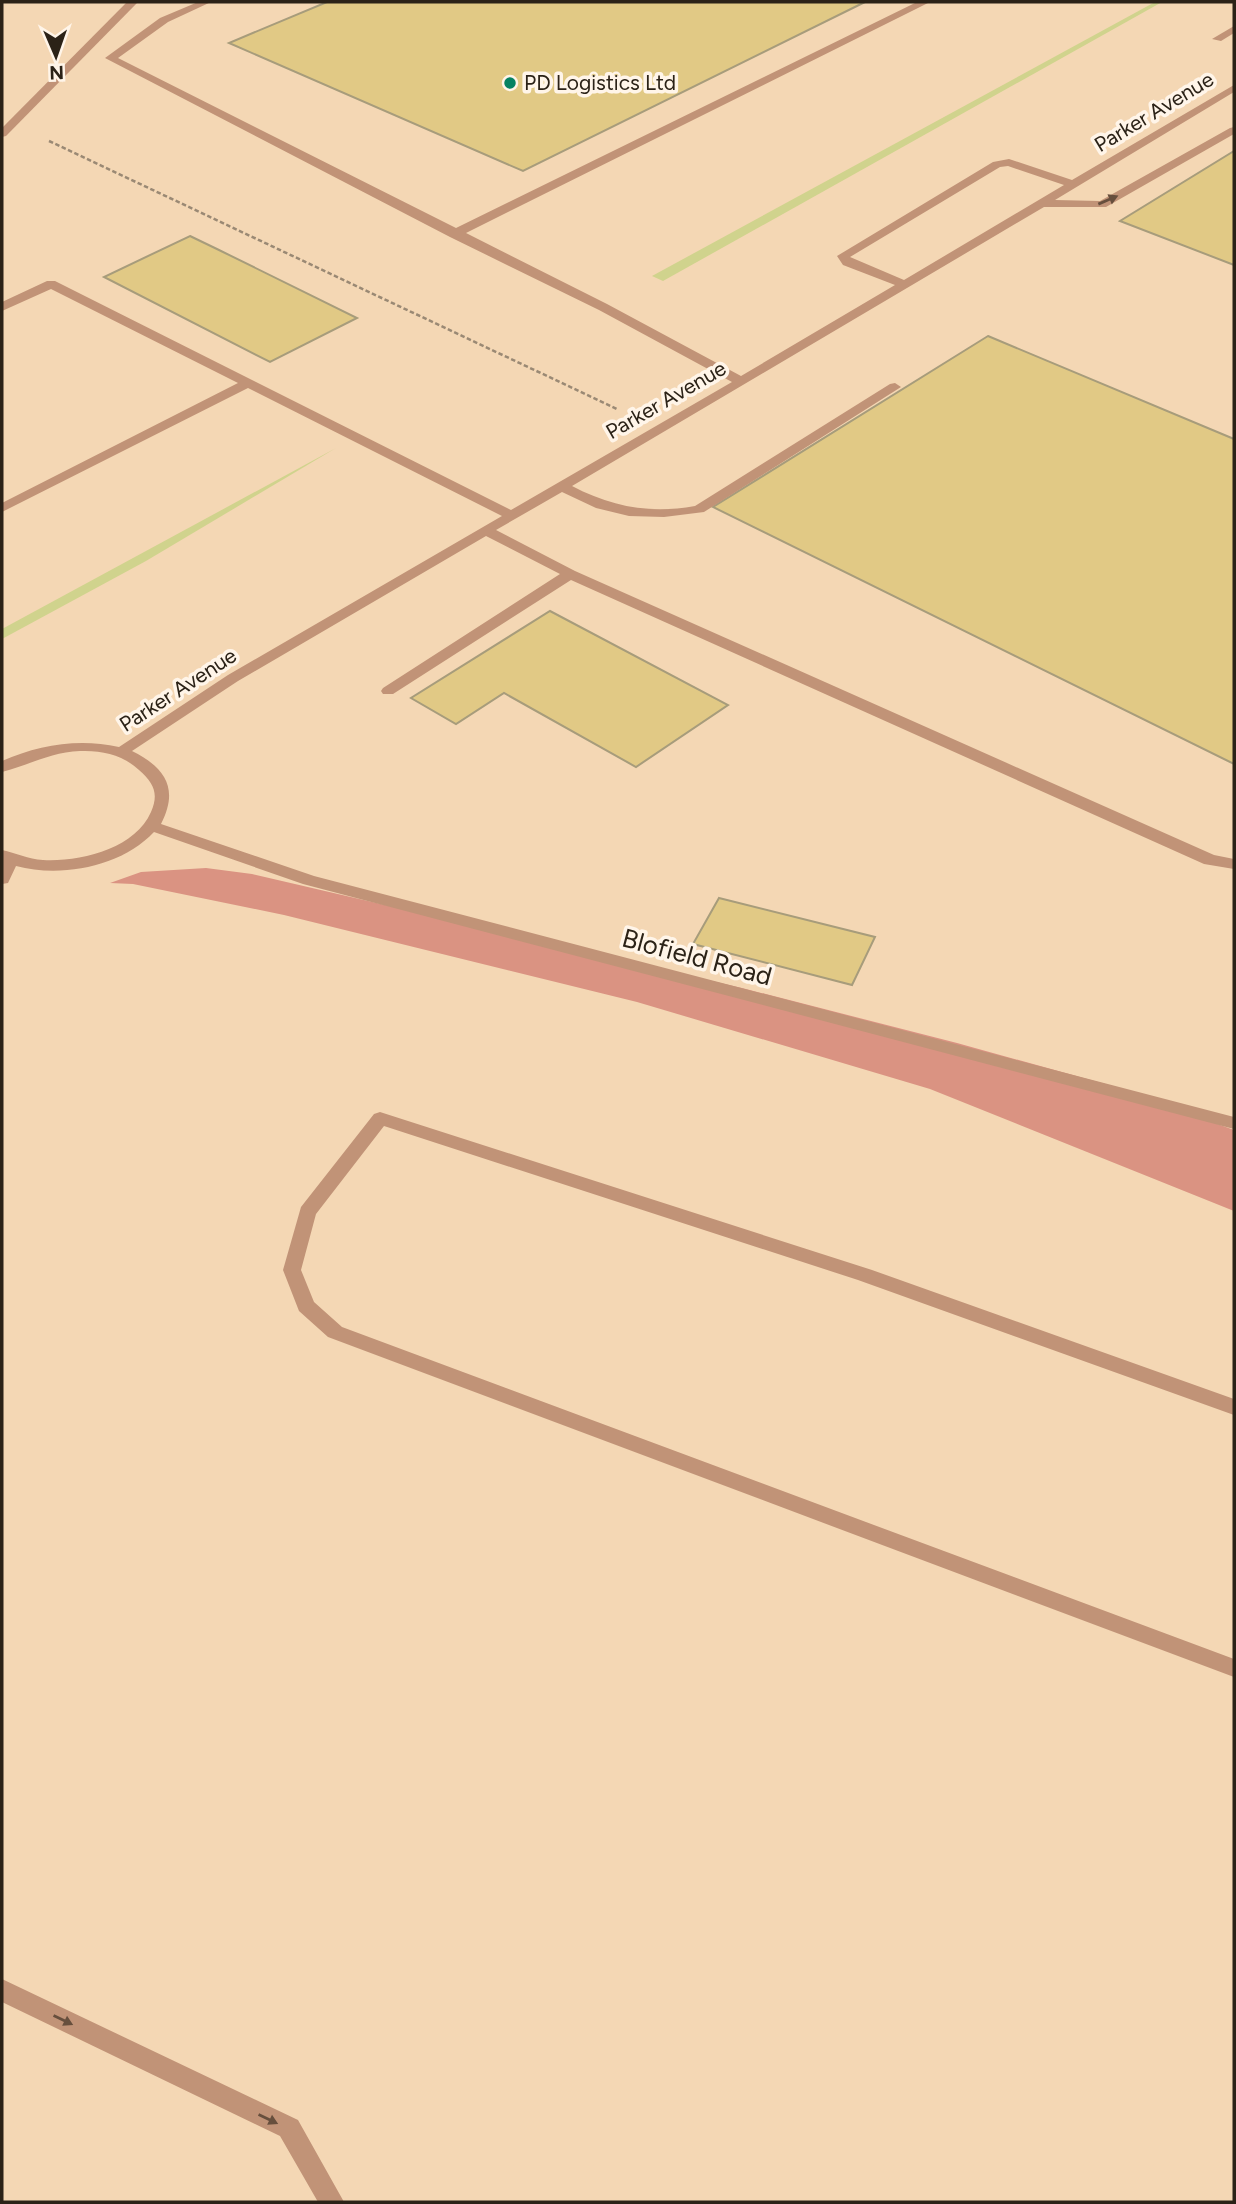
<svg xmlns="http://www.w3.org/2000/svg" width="1236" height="2204" viewBox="0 0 1236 2204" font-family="Figtree,sans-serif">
	<rect width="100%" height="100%" fill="#fee5c7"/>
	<rect fill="#f4d7b4" x="2" y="2" width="1232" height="2200"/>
	<polygon fill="#da9382" points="206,868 252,874 742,988 957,1043 1116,1087 1234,1130 1234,1211 930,1089 637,1002 284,915 133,884 110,883 141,872"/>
	<g fill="#d0d38d">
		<polygon points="1155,2 1162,2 663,281 652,276"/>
		<polygon points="336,448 146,561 2,639 2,629"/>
	</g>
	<g fill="#e1c985" stroke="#a79c7b" stroke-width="2">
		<polygon points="327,2 865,2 523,171 229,43"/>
		<polygon points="1234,151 1234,265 1120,221"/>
		<polygon points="190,236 219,250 357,318 270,362 104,277"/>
		<polygon points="988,336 1234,439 1234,764 713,507"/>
		<polygon points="550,611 728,705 636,767 504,693 456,724 411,698"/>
		<polygon points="719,898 875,937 852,985 693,944"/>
	</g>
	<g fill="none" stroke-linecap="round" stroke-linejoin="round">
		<polyline stroke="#9a8974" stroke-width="2.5" stroke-dasharray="4.5 2.5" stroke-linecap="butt" points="49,141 617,409"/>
		<g fill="#c19377" fill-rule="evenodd">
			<polygon points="127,2 138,2 6,136 2,137 2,128"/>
			<path d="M 198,2 L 211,2 L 168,22 L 118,58 L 456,228 L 917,2 L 930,2 L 466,233 L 607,304 L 741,376 L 895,285 L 843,265 L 837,256 L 993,162 L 1009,159 L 1072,180 L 1234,85 L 1234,92 L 1055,200 L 1100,201 L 1230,128 L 1234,127 L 1234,134 L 1106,207 L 1044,207 L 572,486 C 612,507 650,514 695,506 L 890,384 L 895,383 L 901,387 L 704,512 L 664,517 L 629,516 L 596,508 L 562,492 L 496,530 L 575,571 L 1214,855 L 1234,859 L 1234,869 L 1204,864 L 571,580 L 393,694 L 383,694 L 381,691 L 383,688 L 560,574 L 486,536 L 238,681 L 132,751 C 166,768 179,789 161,824 L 314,876 L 1234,1117 L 1234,1129 L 303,884 L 154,832 C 121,867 61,878 16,866 L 8,883 L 2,884 L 2,850 C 16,853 28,859 43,860 C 80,862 135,849 151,812 C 159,794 154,783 139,770 C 123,755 102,750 80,751 C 51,752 29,765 2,772 L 2,761 C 39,745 78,738 119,747 L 228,675 L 502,516 L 248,388 L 2,512 L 2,503 L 238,383 L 51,289 L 2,311 L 2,302 L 47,281 L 55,281 L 511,510 L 732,382 L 599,310 L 450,237 L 105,58 L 160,18 ZM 1008,166 L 1064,185 L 904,280 L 850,257 L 1000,167 Z"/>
			<polygon points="1234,26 1234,33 1221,41 1212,39"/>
			<polygon points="380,1112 872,1270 1234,1399 1234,1415 858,1280 384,1126 316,1214 301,1270 314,1302 342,1327 1234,1659 1234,1677 328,1337 299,1311 283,1270 301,1207 374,1114"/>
			<polygon points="2,1979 298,2120 344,2202 318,2202 280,2136 2,2002"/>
		</g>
	</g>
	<defs><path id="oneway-solid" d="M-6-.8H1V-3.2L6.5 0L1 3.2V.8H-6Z" transform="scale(1.75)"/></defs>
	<g fill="#674f3d">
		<use href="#oneway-solid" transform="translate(1108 200) rotate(-23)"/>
		<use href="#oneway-solid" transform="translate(63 2020) rotate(26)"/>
		<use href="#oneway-solid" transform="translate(268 2119) rotate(26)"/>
	</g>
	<circle fill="#058262" stroke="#fff5e9" stroke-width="2.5" cx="510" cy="83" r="7"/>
	<g text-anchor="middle" stroke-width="7" stroke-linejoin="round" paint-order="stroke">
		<g font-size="21" fill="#2b2217" stroke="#fff5e9" text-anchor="start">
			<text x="524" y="90">PD Logistics Ltd</text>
		</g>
		<g font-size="21" fill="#2b2217" stroke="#fff5e9">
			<text transform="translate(1154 112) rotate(-31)" y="7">Parker Avenue</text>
			<text transform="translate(666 400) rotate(-30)" y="7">Parker Avenue</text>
			<text transform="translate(178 690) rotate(-33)" y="7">Parker Avenue</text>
		</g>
		<g font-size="26" fill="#2b2217" stroke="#fff5e9">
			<text transform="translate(697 957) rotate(15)" y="9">Blofield Road</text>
		</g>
	</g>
	<rect width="1236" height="2204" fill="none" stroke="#2b2217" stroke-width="7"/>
	<g transform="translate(56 56) rotate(178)" stroke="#fff5e9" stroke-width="5" paint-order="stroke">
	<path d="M0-5L12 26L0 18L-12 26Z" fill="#2b2217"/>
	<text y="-10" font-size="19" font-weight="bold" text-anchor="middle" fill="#2b2217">N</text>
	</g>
</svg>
